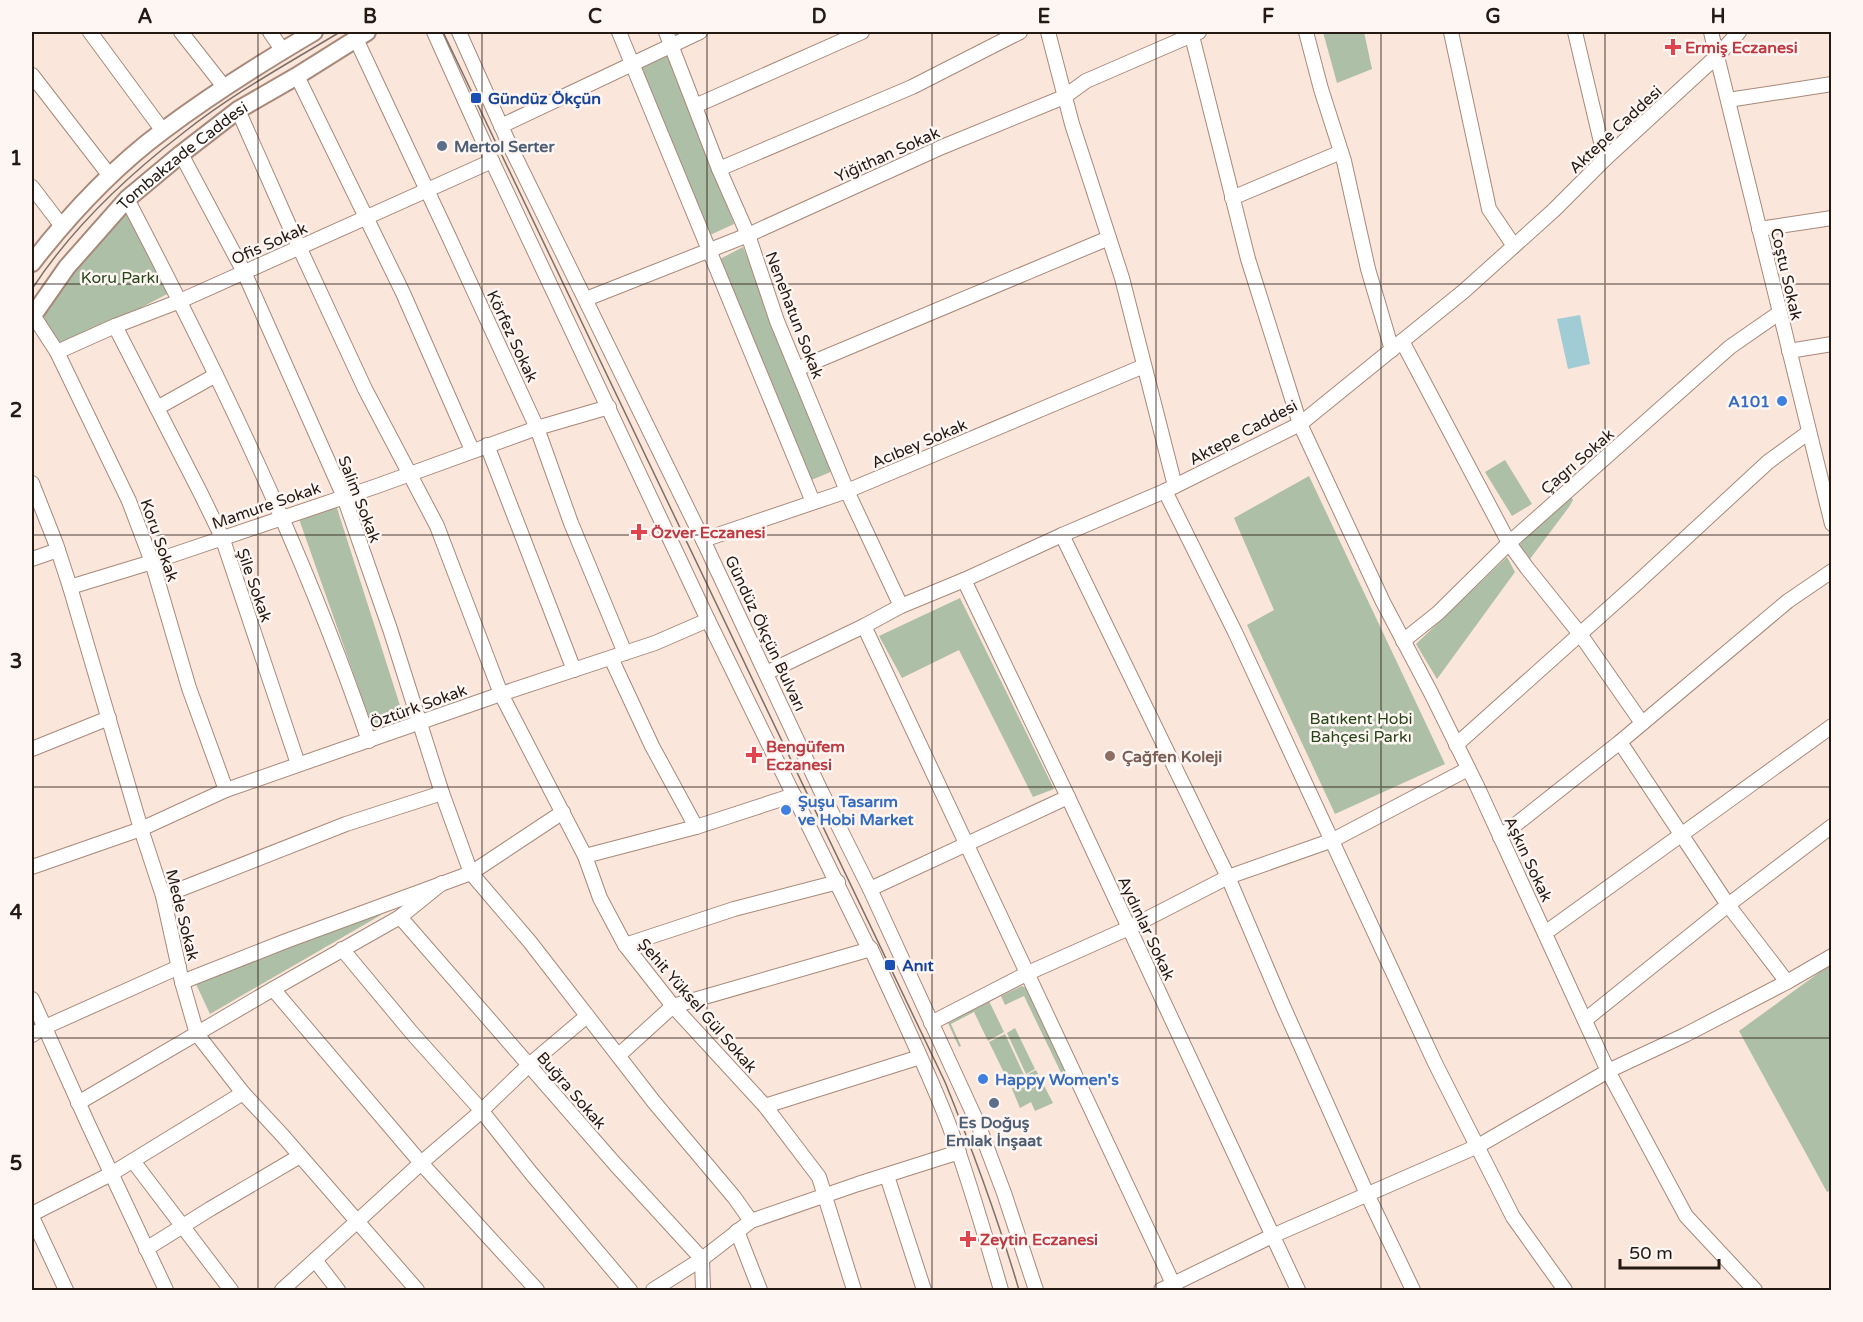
<svg xmlns="http://www.w3.org/2000/svg" width="1863" height="1322" viewBox="0 0 1863 1322" font-family="'Varela Round',sans-serif">
	<rect width="100%" height="100%" fill="#fae6db"/>
	<g fill="#adbfa6">
		<polygon points="1323,32 1364,32 1372,69 1337,83"/>
		<polygon points="667,54 734,224 710,235 640,65"/>
		<polygon points="126,212 171,292 62,349 40,313"/>
		<polygon points="743,247 833,471 809,481 720,259"/>
		<polygon points="1505,460 1532,504 1512,516 1485,472"/>
		<polygon points="1309,476 1445,764 1335,814 1247,625 1274,610 1234,518"/>
		<polygon points="1571,496 1573,500 1569,507 1530,559 1519,548 1522,540"/>
		<polygon points="336,505 404,718 373,729 299,519"/>
		<polygon points="1507,557 1515,572 1437,679 1416,644"/>
		<polygon points="960,598 1054,789 1033,797 959,650 902,678 879,636"/>
		<polygon points="379,911 381,915 210,1014 196,984"/>
		<polygon points="1831,964 1832,1189 1827,1192 1739,1031"/>
		<polygon points="1022,986 1030,990 1070,1079 1065,1081 1024,996 1005,1005 1001,996"/>
		<polygon points="989,1001 1004,1032 988,1041 974,1012 951,1024 961,1046 959,1047 948,1023"/>
		<polygon points="1015,1028 1035,1069 1026,1074 1007,1033"/>
		<polygon points="1005,1034 1024,1075 1009,1083 989,1042"/>
		<polygon points="1036,1070 1053,1103 1035,1111 1031,1102 1020,1108 1010,1084 1025,1076 1033,1092 1026,1075"/>
	</g>
	<polygon fill="#a1ccd5" points="1580,315 1590,364 1568,369 1557,319"/>
	<g fill="none" stroke-linecap="round" stroke-linejoin="round">
		<defs>
			<g id="minor">
				<polyline points="90,32 163,131"/>
				<polyline points="181,32 225,88"/>
				<polyline points="270,32 283,51"/>
				<path d="M 434,32 L 492,161 L 708,620 L 867,945 L 871,949 C 897,1007 926,1065 949,1125 C 969,1179 985,1235 1001,1290"/>
				<polyline points="459,32 511,148 703,540 820,789 870,889 978,1124 1004,1193 1036,1290"/>
				<polyline points="619,32 813,502"/>
				<polyline points="666,32 719,169 748,235 777,321 847,491 901,606"/>
				<polyline points="1048,32 1072,124 1122,278 1175,486"/>
				<polyline points="1191,32 1248,259 1300,424 1383,602 1431,693 1477,786 1608,1071 1686,1216 1755,1290"/>
				<polyline points="1306,32 1321,89 1344,161 1368,269 1392,350"/>
				<polyline points="1451,32 1489,209 1514,246"/>
				<polyline points="1575,32 1605,159"/>
				<polyline points="1711,32 1832,524"/>
				<polyline points="356,39 449,237 537,428 571,523 625,653"/>
				<polyline points="32,75 110,176"/>
				<polyline points="297,76 403,293 472,450"/>
				<polyline points="1728,100 1832,84"/>
				<polyline points="695,106 862,32"/>
				<polyline points="238,110 288,223 365,389 437,526 501,694 585,856 600,898 625,945 673,1006 765,1106 819,1177 854,1290"/>
				<polyline points="501,126 700,32"/>
				<polyline points="181,154 244,272 344,497 390,629 442,793 471,873 530,942 654,1102 734,1197 751,1221"/>
				<polyline points="719,169 912,87 1020,32"/>
				<polyline points="32,187 61,225"/>
				<polyline points="1232,198 1341,152"/>
				<path d="M 127,199 C 219,375 305,553 369,741"/>
				<polyline points="1759,229 1832,218"/>
				<polyline points="586,299 748,235 942,147 1064,97 1086,81 1199,32"/>
				<polyline points="33,315 57,352 129,501 152,562 189,688 226,790"/>
				<polyline points="115,326 200,492 222,537 298,764"/>
				<polyline points="1402,341 1509,543 1527,568 1580,634 1642,723"/>
				<polyline points="1789,351 1832,344"/>
				<polyline points="57,352 115,326 180,301 492,161"/>
				<polyline points="797,369 1109,238"/>
				<polyline points="157,408 216,375"/>
				<polyline points="487,445 574,670"/>
				<polyline points="32,483 56,544 70,587 141,829 163,896 182,982 197,1034 243,1093 283,1136 417,1290"/>
				<polyline points="1165,491 1235,632 1435,1063 1513,1217 1565,1290"/>
				<polyline points="1062,535 1228,877 1283,1006 1367,1194 1413,1290"/>
				<polyline points="703,540 847,491 1144,366"/>
				<polyline points="32,559 58,550"/>
				<polyline points="964,580 1068,797 1298,1290"/>
				<polyline points="70,587 152,562 377,486 537,428 609,407"/>
				<polyline points="864,626 1176,1290"/>
				<polyline points="1403,641 1438,613 1509,543 1730,347 1779,313"/>
				<polyline points="611,658 652,746 696,827"/>
				<polyline points="766,673 864,626 901,606 964,580 1062,535 1165,491 1300,424 1464,291 1554,210 1605,159 1717,56 1739,32"/>
				<polyline points="1620,742 1728,905 1787,982"/>
				<polyline points="1456,745 1637,583 1768,462 1809,432"/>
				<polyline points="32,749 109,718"/>
				<polyline points="1500,837 1620,742 1788,601 1832,571"/>
				<polyline points="585,856 696,827 794,795"/>
				<polyline points="32,867 141,829 226,790 501,694 655,643 708,620"/>
				<polyline points="870,889 1068,797"/>
				<polyline points="163,896 346,824 442,793"/>
				<polyline points="400,917 615,1164 702,1259 703,1290"/>
				<polyline points="1545,933 1832,726"/>
				<polyline points="625,945 734,909 838,882"/>
				<polyline points="342,949 412,1033 481,1110 531,1173 630,1290"/>
				<polyline points="182,982 286,941 471,873 563,812"/>
				<polyline points="273,989 421,1163 537,1290"/>
				<polyline points="32,999 89,1126 166,1290"/>
				<polyline points="1585,1020 1728,905 1832,826"/>
				<polyline points="931,1023 1028,973 1129,928 1228,877 1333,840 1468,769"/>
				<polyline points="32,1035 45,1027 179,967"/>
				<polyline points="619,1055 673,1006 871,949"/>
				<polyline points="78,1103 273,989 400,917 442,883"/>
				<polyline points="765,1106 920,1057"/>
				<polyline points="133,1161 231,1290"/>
				<polyline points="887,1176 924,1290"/>
				<polyline points="32,1214 111,1174 243,1093"/>
				<polyline points="32,1217 66,1290"/>
				<polyline points="737,1231 760,1290"/>
				<polyline points="146,1249 210,1209 300,1156"/>
				<polyline points="315,1260 338,1290"/>
				<polyline points="282,1290 421,1163 477,1115 529,1065 587,1016"/>
				<polyline points="653,1290 702,1259 751,1221 858,1184 959,1152"/>
				<polyline points="1161,1290 1272,1236 1478,1146 1608,1071 1685,1035 1787,982 1832,956"/>
			</g>
			<g id="major">
				<path d="M 32,263 C 70,214 114,167 164,130 C 212,94 263,62 314,32"/>
				<path id="s1" d="M 32,317 L 67,267 L 127,199 L 181,154 L 238,110 L 297,76 L 367,32"/>
			</g>
		</defs>
		<use href="#minor" stroke="#a88979" stroke-width="16"/>
		<use href="#major" stroke="#a88979" stroke-width="20"/>
		<use href="#minor" stroke="#fff" stroke-width="14"/>
		<use href="#major" stroke="#fff" stroke-width="16"/>
		<g stroke="#7f6f67" stroke-width="1.5">
			<path d="M 443,32 L 945,1082 C 973,1151 998,1219 1019,1290"/>
			<path d="M 32,289 C 71,229 126,177 183,133 C 232,94 287,64 340,32"/>
		</g>
	</g>
	<path fill="none" stroke="#251913" stroke-width="1.5" stroke-opacity="0.55" d="M 258,32 L 258,1290M 482,32 L 482,1290M 707,32 L 707,1290M 932,32 L 932,1290M 1156,32 L 1156,1290M 1381,32 L 1381,1290M 1605,32 L 1605,1290M 32,284 L 1832,284M 32,535 L 1832,535M 32,787 L 1832,787M 32,1038 L 1832,1038"/>
	<g fill="#e0444e" stroke="#fdf6f3" stroke-width="2">
		<path d="M1670 38h6v6h6v6h-6v6h-6v-6h-6v-6h6z"/>
		<path d="M636 523h6v6h6v6h-6v6h-6v-6h-6v-6h6z"/>
		<path d="M751 746h6v6h6v6h-6v6h-6v-6h-6v-6h6z"/>
		<path d="M965 1230h6v6h6v6h-6v6h-6v-6h-6v-6h6z"/>
	</g>
	<g fill="#1a4fb4" stroke="#fdf6f3" stroke-width="2">
		<rect x="470" y="92" width="12" height="12" rx="3"/>
		<rect x="884" y="959" width="12" height="12" rx="3"/>
	</g>
	<g fill="#5c6f8a" stroke="#fdf6f3" stroke-width="2">
		<circle cx="442" cy="146" r="6"/>
		<circle cx="994" cy="1103" r="6"/>
	</g>
	<g fill="#3f7fe0" stroke="#fdf6f3" stroke-width="2">
		<circle cx="1782" cy="401" r="6"/>
		<circle cx="786" cy="810" r="6"/>
		<circle cx="983" cy="1079" r="6"/>
	</g>
	<circle fill="#8d6e63" stroke="#fdf6f3" stroke-width="2" cx="1110" cy="756" r="6"/>
	<g text-anchor="middle" stroke-width="5" stroke-linejoin="round" paint-order="stroke">
		<g font-size="16" font-weight="bold" fill="#be3a42" stroke="#fdf6f3" text-anchor="start">
			<text x="1685" y="53">Ermiş Eczanesi</text>
			<text x="651" y="538">Özver Eczanesi</text>
			<text x="766" y="752">Bengüfem<tspan x="766" dy="18">Eczanesi</tspan></text>
			<text x="980" y="1245">Zeytin Eczanesi</text>
		</g>
		<g font-size="16" font-weight="bold" fill="#164399" stroke="#fdf6f3" text-anchor="start">
			<text x="488" y="104">Gündüz Ökçün</text>
			<text x="902" y="971">Anıt</text>
		</g>
		<g font-size="16" fill="#251913" stroke="#fdf6f3">
			<text transform="translate(1615 129) rotate(-43)" y="6">Aktepe Caddesi</text>
			<text transform="translate(887 154) rotate(-24)" y="6">Yiğithan Sokak</text>
			<text dy="6" stroke="none"><textPath href="#s1" startOffset="222">Tombakzade Caddesi</textPath></text>
			<text transform="translate(269 243) rotate(-24)" y="6">Ofis Sokak</text>
			<text transform="translate(1787 274) rotate(77)" y="6">Coştu Sokak</text>
			<text transform="translate(795 315) rotate(69)" y="6">Nenehatun Sokak</text>
			<text transform="translate(513 336) rotate(65)" y="6">Körfez Sokak</text>
			<text transform="translate(1243 432) rotate(-28)" y="6">Aktepe Caddesi</text>
			<text transform="translate(919 443) rotate(-23)" y="6">Acıbey Sokak</text>
			<text transform="translate(1577 461) rotate(-41)" y="6">Çagrı Sokak</text>
			<text transform="translate(360 499) rotate(69)" y="6">Salim Sokak</text>
			<text transform="translate(266 505) rotate(-19)" y="6">Mamure Sokak</text>
			<text transform="translate(160 540) rotate(71)" y="6">Koru Sokak</text>
			<text transform="translate(255 585) rotate(71)" y="6">Şile Sokak</text>
			<text transform="translate(766 633) rotate(65)" y="6">Gündüz Ökçün Bulvarı</text>
			<text transform="translate(418 706) rotate(-20)" y="6">Öztürk Sokak</text>
			<text transform="translate(1529 859) rotate(65)" y="6">Aşkın Sokak</text>
			<text transform="translate(183 915) rotate(76)" y="6">Mede Sokak</text>
			<text transform="translate(1147 928) rotate(65)" y="6">Aydınlar Sokak</text>
			<text transform="translate(698 1005) rotate(49)" y="6">Şehit Yüksel Gül Sokak</text>
			<text transform="translate(572 1090) rotate(49)" y="6">Buğra Sokak</text>
		</g>
		<g font-size="16" font-weight="bold" fill="#4e5e75" stroke="#fdf6f3" text-anchor="start">
			<text x="454" y="152">Mertol Serter</text>
			<text x="994" y="1128" text-anchor="middle">Es Doğuş<tspan x="994" dy="18">Emlak İnşaat</tspan></text>
		</g>
		<g font-size="16" fill="#274419" stroke="#fdf6f3">
			<text x="120" y="283">Koru Parkı</text>
			<text x="1361" y="724">Batıkent Hobi<tspan x="1361" dy="18">Bahçesi Parkı</tspan></text>
		</g>
		<g font-size="16" font-weight="bold" fill="#366cbe" stroke="#fdf6f3" text-anchor="start">
			<text x="1770" y="407" text-anchor="end">A101</text>
			<text x="798" y="807">Şuşu Tasarım<tspan x="798" dy="18">ve Hobi Market</tspan></text>
			<text x="995" y="1085">Happy Women's</text>
		</g>
		<g font-size="16" font-weight="bold" fill="#785e54" stroke="#fdf6f3" text-anchor="start">
			<text x="1122" y="762">Çağfen Koleji</text>
		</g>
	</g>
	<rect width="1863" height="1322" fill="none" stroke="#fdf6f3" stroke-width="66"/>
	<path d="M1620 1259v9h99v-9" fill="none" stroke="#251913" stroke-width="3"/>
	<text x="1629" y="1259" font-size="18" fill="#251913" stroke="#fdf6f3" stroke-width="4.5" paint-order="stroke">50 m</text>
	<rect x="33" y="33" width="1797" height="1256" fill="none" stroke="#251913" stroke-width="2"/>
	<g font-size="20" text-anchor="middle" font-weight="bold" fill="#251913">
		<text x="145" y="23">A</text>
		<text x="370" y="23">B</text>
		<text x="595" y="23">C</text>
		<text x="819" y="23">D</text>
		<text x="1044" y="23">E</text>
		<text x="1268" y="23">F</text>
		<text x="1493" y="23">G</text>
		<text x="1718" y="23">H</text>
		<text x="16" y="165">1</text>
		<text x="16" y="417">2</text>
		<text x="16" y="668">3</text>
		<text x="16" y="919">4</text>
		<text x="16" y="1170">5</text>
	</g>
</svg>
